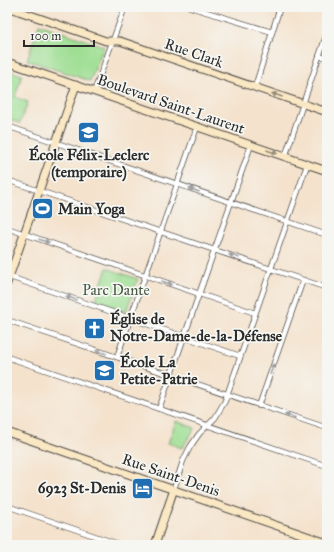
<svg xmlns="http://www.w3.org/2000/svg" width="334" height="552" viewBox="0 0 334 552" font-family="'IM FELL Great Primer',serif">
	<rect width="100%" height="100%" fill="#f6f6f2"/>
	<filter id="ink" filterUnits="userSpaceOnUse"><feTurbulence type="fractalNoise" baseFrequency=".025" numOctaves="2"/><feDisplacementMap in="SourceGraphic" scale="8" xChannelSelector="R" yChannelSelector="G"/><feConvolveMatrix kernelMatrix="1 2 1 2 8 2 1 2 1" color-interpolation-filters="sRGB"/></filter>
	<filter id="wash" filterUnits="userSpaceOnUse"><feTurbulence type="fractalNoise" baseFrequency=".012" numOctaves="4" result="noise"/><feDisplacementMap in="SourceGraphic" scale="16" xChannelSelector="R" yChannelSelector="G"/><feGaussianBlur stdDeviation="0.9" result="paint"/><feColorMatrix in="noise" values="0 0 0 0 0 0 0 0 0 0 0 0 0 0 0 0 0 1.4 0 .05"/><feComposite in="paint" operator="in"/></filter>
	<g filter="url(#wash)">
		<rect width="100%" height="100%" fill="#f4e2cc"/>
		<g fill="#9ede93" stroke="#64845f">
			<polygon points="39,24 103,46 104,47 90,81 27,60"/>
			<polygon points="7,70 22,75 15,97 28,102 20,123 7,119"/>
			<polygon points="107,268 138,279 126,312 95,301"/>
			<polygon points="176,421 195,428 182,448 168,443"/>
		</g>
	</g>
	<g filter="url(#ink)">
		<g fill="none" stroke-linecap="round" stroke-linejoin="round">
			<defs>
				<g id="street">
					<polyline points="190,7 272,32"/>
					<polyline points="319,56 327,58"/>
					<polyline points="255,87 280,7"/>
					<polyline points="94,92 125,7"/>
					<polyline points="7,126 327,235"/>
					<polyline points="285,157 327,33"/>
					<polyline points="7,180 327,288"/>
					<polyline points="7,228 255,313"/>
					<polyline points="7,276 240,356"/>
					<polyline points="7,320 327,428"/>
					<polyline points="7,357 327,466"/>
					<polyline points="117,357 197,127"/>
					<polyline points="259,406 303,280"/>
					<polyline points="159,409 251,145"/>
					<polyline points="174,489 183,461 190,447 199,434 215,418 225,401 307,165"/>
					<polyline points="7,506 121,545"/>
				</g>
				<g id="secondary">
					<polyline points="7,7 106,41 120,41 327,112"/>
					<polyline points="7,62 327,171"/>
					<polyline points="7,283 76,85"/>
					<polyline points="7,432 327,543"/>
					<polyline points="155,545 174,489"/>
				</g>
			</defs>
			<use href="#street" stroke="#494643" stroke-width="6"/>
			<use href="#secondary" stroke="#494643" stroke-width="9"/>
			<use href="#street" stroke="#fff" stroke-width="4.5"/>
			<use href="#secondary" stroke="#fae7c3" stroke-width="7"/>
		</g>
		<defs><path id="oneway-solid" d="M-6-.8H1V-3.2L6.5 0L1 3.2V.8H-6Z"/></defs>
		<g fill="#928977">
			<use href="#oneway-solid" transform="translate(277 95) rotate(-161)"/>
			<use href="#oneway-solid" transform="translate(272 152) rotate(19)"/>
		</g>
		<g fill="#a0a0a0">
			<use href="#oneway-solid" transform="translate(194 190) rotate(-160)"/>
			<use href="#oneway-solid" transform="translate(44 241) rotate(19)"/>
			<use href="#oneway-solid" transform="translate(234 256) rotate(-161)"/>
			<use href="#oneway-solid" transform="translate(167 283) rotate(19)"/>
			<use href="#oneway-solid" transform="translate(71 298) rotate(-161)"/>
			<use href="#oneway-solid" transform="translate(101 352) rotate(-161)"/>
			<use href="#oneway-solid" transform="translate(272 369) rotate(-71)"/>
			<use href="#oneway-solid" transform="translate(290 416) rotate(-162)"/>
		</g>
	</g>
	<defs>
		<symbol id="school-square" viewBox="-11 -11 22 22"><rect x="-9" y="-9" width="18" height="18" rx="4" fill="#1f6fb2" stroke="#f6f6f2"/><path d="M0-5L7-2L0 1L-7-2ZM-4 1L0 2.5L4 1V4Q0 6-4 4Z" fill="#fff"/></symbol>
		<symbol id="stadium-square" viewBox="-11 -11 22 22"><rect x="-9" y="-9" width="18" height="18" rx="4" fill="#1f6fb2" stroke="#f6f6f2"/><path d="M0-5a6.5 5 0 1 0 0 10a6.5 5 0 1 0 0-10ZM-3.5-1.8h7v3.6h-7Z" fill="#fff"/></symbol>
		<symbol id="church-square" viewBox="-11 -11 22 22"><rect x="-9" y="-9" width="18" height="18" rx="4" fill="#1f6fb2" stroke="#f6f6f2"/><path d="M-1.2-6h2.4v3.5h3.3v2.4h-3.3V6h-2.4V-.1h-3.3v-2.4h3.3Z" fill="#fff"/></symbol>
		<symbol id="hotel-square" viewBox="-11 -11 22 22"><rect x="-9" y="-9" width="18" height="18" rx="4" fill="#1f6fb2" stroke="#f6f6f2"/><path d="M-6-4.5h1.5V1H6V5H4.5V3h-9V5H-6ZM-4 0a1.8 1.8 0 1 1 3.6 0ZM.5 0V-2.5h3Q6-2.5 6 0Z" fill="#fff"/></symbol>
	</defs>
	<g fill-rule="evenodd">
		<use href="#school-square" x="76" y="120" width="25" height="25"/>
		<use href="#stadium-square" x="30" y="196" width="25" height="25"/>
		<use href="#church-square" x="82" y="316" width="25" height="25"/>
		<use href="#school-square" x="92" y="358" width="25" height="25"/>
		<use href="#hotel-square" x="130" y="476" width="25" height="25"/>
	</g>
	<g text-anchor="middle" stroke-width="3.5" stroke-linejoin="round" paint-order="stroke">
		<g font-size="15" fill="#2b2b2b" stroke="#f6f6f2">
			<text transform="translate(194 53) rotate(19)" y="5">Rue Clark</text>
			<text transform="translate(171 104) rotate(19)" y="5">Boulevard Saint-Laurent</text>
			<text transform="translate(171 475) rotate(19)" y="5">Rue Saint-Denis</text>
		</g>
		<g font-size="15" font-weight="bold" fill="#2b2b2b" stroke="#f6f6f2" text-anchor="start">
			<text x="89" y="160" text-anchor="middle">École Félix-Leclerc<tspan x="89" dy="17">(temporaire)</tspan></text>
			<text x="58" y="214">Main Yoga</text>
			<text x="110" y="324">Église de<tspan x="110" dy="17">Notre-Dame-de-la-Défense</tspan></text>
			<text x="120" y="367">École La<tspan x="120" dy="17">Petite-Patrie</tspan></text>
			<text x="126" y="493" text-anchor="end">6923 St-Denis</text>
		</g>
		<g font-size="15" fill="#485845" stroke="#f6f6f2">
			<text x="116" y="295">Parc Dante</text>
		</g>
	</g>
	<rect width="334" height="552" fill="none" stroke="#f6f6f2" stroke-width="24"/>
	<path d="M24 40v6h70v-6" fill="none" stroke="#2b2b2b" stroke-width="2"/>
	<text x="30" y="40" font-size="12" fill="#2b2b2b" stroke="#f6f6f2" stroke-width="3" paint-order="stroke">100 m</text>
</svg>
